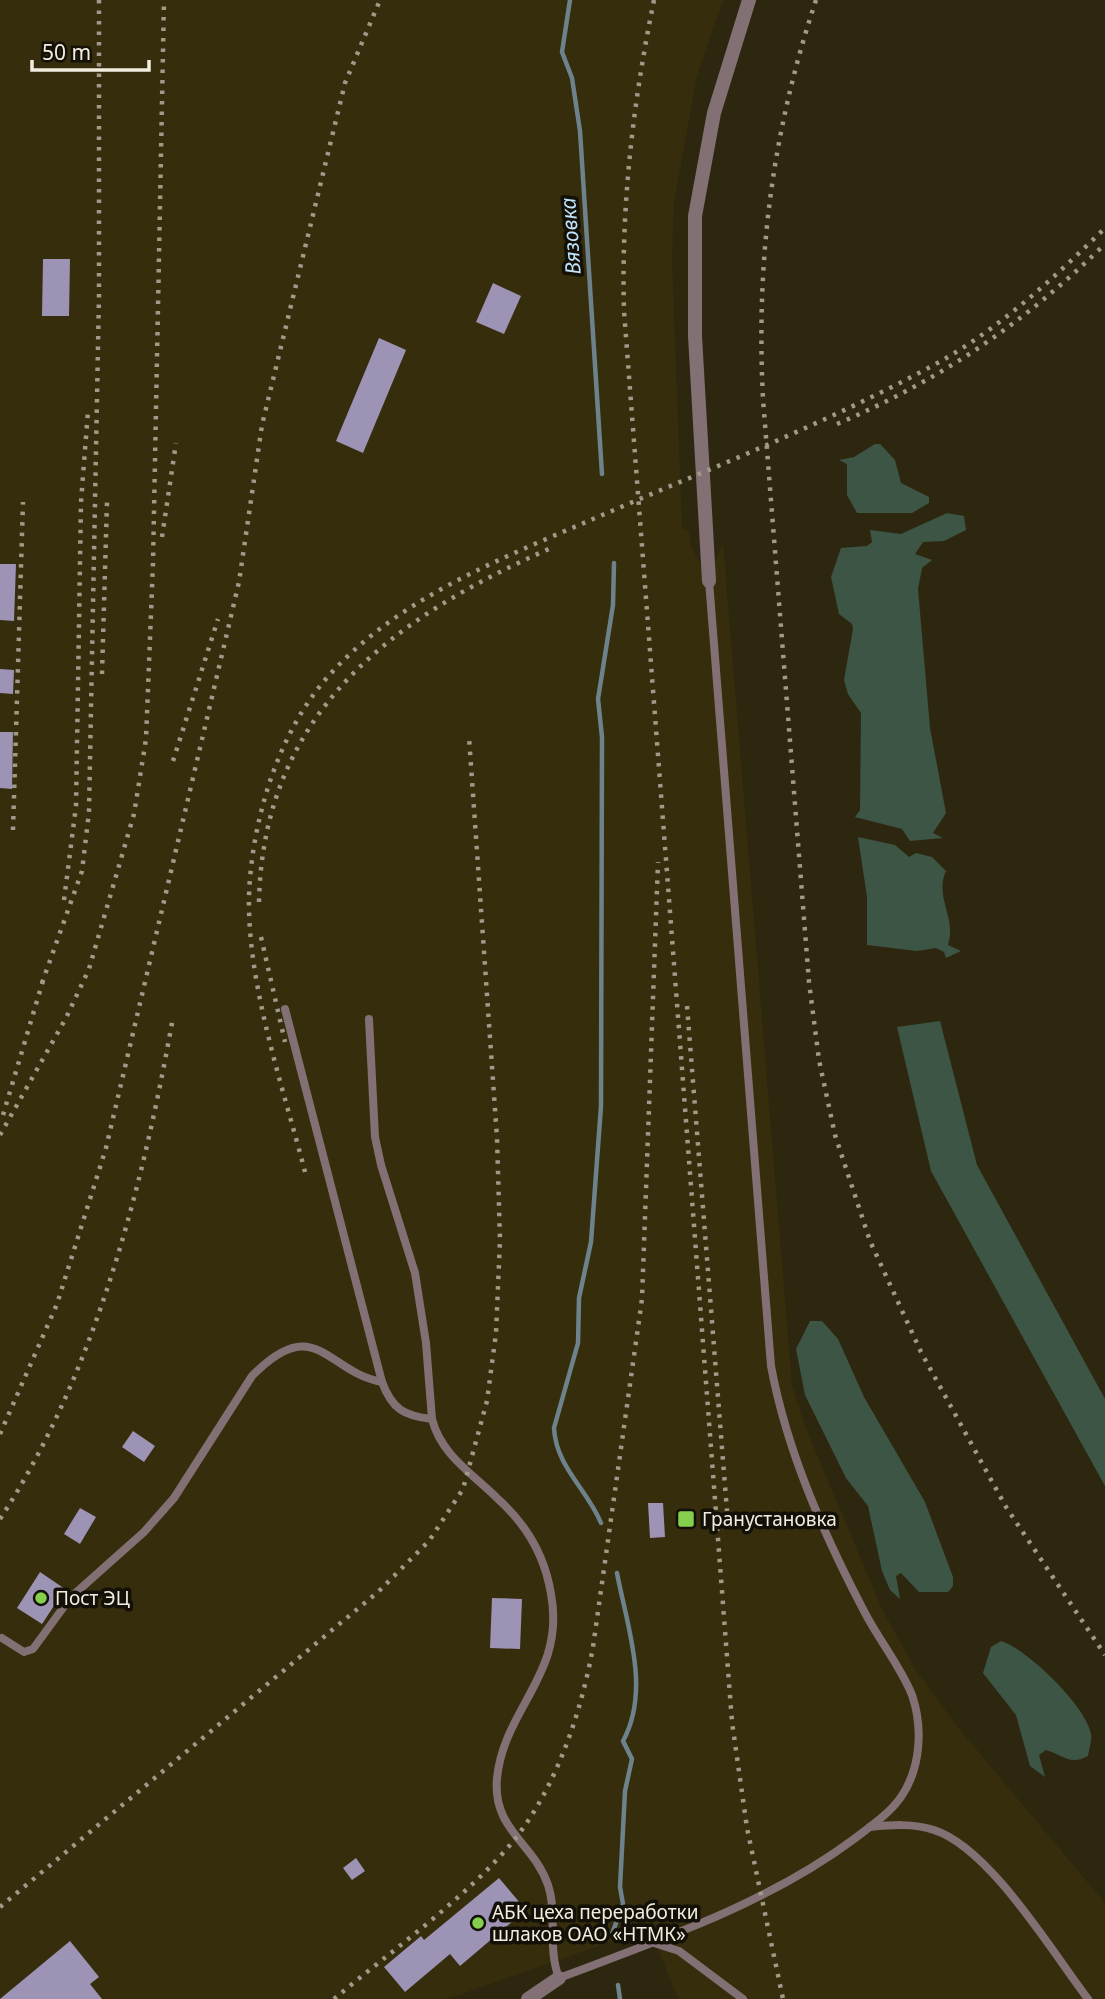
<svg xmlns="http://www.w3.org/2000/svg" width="1105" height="1999" viewBox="0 0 1105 1999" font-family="'Noto Sans',sans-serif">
	<rect width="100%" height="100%" fill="#2e270f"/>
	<polygon fill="#362d0d" points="0,0 723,0 697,76 674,202 672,259 682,528 689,532 691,546 708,580 723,542 792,1385 805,1426 882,1609 914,1667 956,1725 1105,1903 1105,1999 678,1999 650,1928 447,1999 0,1999"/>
	<g fill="#3d5544">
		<polygon points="875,444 880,444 895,460 901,483 929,497 929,503 912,513 857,513 847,495 847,464 839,460 854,457"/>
		<polygon points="947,513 964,516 966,530 944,541 923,542 915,554 932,560 922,568 918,589 930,728 946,813 933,833 943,838 910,841 902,829 855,817 860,810 861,713 848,694 844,680 853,629 852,624 839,614 831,577 841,548 867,546 872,542 870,530 901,534"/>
		<path d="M 858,837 L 895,845 L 909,857 L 916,853 L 932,857 L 946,871 C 934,897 957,918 948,945 L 961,951 L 946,958 L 944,952 L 936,948 L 917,951 L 867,945 L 867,897 Z"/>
		<polygon points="940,1021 977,1165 1105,1399 1105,1486 931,1171 897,1027"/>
		<polygon points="810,1321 822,1321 838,1339 864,1397 925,1502 953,1577 953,1586 948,1592 919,1592 901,1573 896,1576 900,1599 890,1590 882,1571 868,1506 846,1478 805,1395 796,1349"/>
		<path d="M 1001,1641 C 1027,1649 1086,1706 1091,1734 C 1092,1740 1089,1750 1088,1756 C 1070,1766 1063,1755 1046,1750 L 1039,1755 L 1045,1777 L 1030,1766 L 1016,1715 L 983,1673 L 991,1647 Z"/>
	</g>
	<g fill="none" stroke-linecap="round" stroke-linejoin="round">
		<g stroke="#6e828c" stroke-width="4.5">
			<polyline points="570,0 562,52 572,78 580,131 602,474"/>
			<path d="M 601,1523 C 587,1489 556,1467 554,1428 L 578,1343 L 579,1298 L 591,1242 L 601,1106 L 602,737 L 598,699 L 613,605 L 614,563"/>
			<path d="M 612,1934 L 623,1904 L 620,1887 L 625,1791 L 632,1759 L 623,1741 C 651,1690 627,1626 617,1573"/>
			<polyline points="618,1985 620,1999"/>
		</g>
	</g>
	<g fill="#9d93b5">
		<polygon points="43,259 70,259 69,316 42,316"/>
		<polygon points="493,283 521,296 504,334 476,322"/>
		<polygon points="379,338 406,350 363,453 336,441"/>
		<polygon points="0,564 16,564 14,621 0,620"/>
		<polygon points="0,669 14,670 13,694 0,693"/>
		<polygon points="0,732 13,732 12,789 0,788"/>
		<polygon points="133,1431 155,1446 144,1462 122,1447"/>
		<polygon points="648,1503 663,1503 665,1537 650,1538"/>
		<polygon points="80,1508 96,1517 80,1544 64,1534"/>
		<polygon points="40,1572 65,1589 42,1624 17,1608"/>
		<polygon points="492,1598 522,1599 520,1649 490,1648"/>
		<polygon points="356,1858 365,1871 352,1880 343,1868"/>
		<polygon points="499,1878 526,1910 460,1966 450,1954 405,1992 384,1967 421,1936 424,1940"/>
		<polygon points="70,1941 99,1977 90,1984 102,1999 0,1999"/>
	</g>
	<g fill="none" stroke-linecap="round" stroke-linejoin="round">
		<g stroke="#827074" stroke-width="8">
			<polyline points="285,1009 382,1382"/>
			<polyline points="369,1019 375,1137 381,1165 415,1273 426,1343 432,1419"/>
			<path d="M 2,1638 L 24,1652 L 33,1649 L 71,1597 L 144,1532 L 174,1498 L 252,1376 C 316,1311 326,1372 382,1382 C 392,1409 404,1416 432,1419 C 441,1455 473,1474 498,1499 C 526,1524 545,1557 551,1594 C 566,1674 504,1708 497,1778 C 492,1830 534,1843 548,1885 C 558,1915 547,1947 559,1978 C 660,1940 767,1904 854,1839 C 871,1826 889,1814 901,1797 C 921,1768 923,1727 912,1695 C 901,1667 879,1640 865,1613 C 824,1535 787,1452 771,1366 L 709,581"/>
			<path d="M 870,1827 C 891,1825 913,1823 934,1830 C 990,1848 1052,1952 1088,1999"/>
			<polyline points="654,1943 679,1951 743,1999"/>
		</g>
		<g stroke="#827074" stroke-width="14">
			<polyline points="709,581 695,336 695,216 714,113 749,0"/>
			<polyline points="528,1999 559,1978"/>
		</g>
		<g stroke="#a09a88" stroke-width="4.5" stroke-dasharray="3.5 7" stroke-linecap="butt">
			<path d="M 654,0 C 633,103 621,205 624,311 L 732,1722 L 747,1828 L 783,1999"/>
			<path d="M 816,0 C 772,133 756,259 763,399 L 809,982 L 819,1060 L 835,1135 L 870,1241 L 921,1352 L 1006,1507 L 1105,1655"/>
			<path d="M 837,424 C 942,379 1023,324 1105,244"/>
			<polyline points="162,537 176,443"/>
			<polyline points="102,674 107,502"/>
			<polyline points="173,761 218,619"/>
			<polyline points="13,830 23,502"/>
			<polyline points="64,900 76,806 81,502 88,411"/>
			<path d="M 259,902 C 263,712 392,618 551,548"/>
			<polyline points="261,937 285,1042"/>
			<polyline points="42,983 82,871 89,812 99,295 99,0"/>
			<polyline points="687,1006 727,1511"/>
			<polyline points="3,1115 45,974"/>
			<polyline points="0,1135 66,1018 89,969 134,814 146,739 153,563 164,0"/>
			<path d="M 305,1172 C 282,1082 242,971 250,878 C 256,809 280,733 325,680 C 395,599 498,560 593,519 C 706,470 823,425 932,366 C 997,331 1053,279 1105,228"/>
			<polyline points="0,1434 57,1304 106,1148 239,582 262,425 345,83 380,0"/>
			<path d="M 0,1519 C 95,1374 143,1187 173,1017"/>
			<polyline points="0,1907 379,1591 429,1541 463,1489 487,1401 496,1333 500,1240 497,1138 469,737"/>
			<path d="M 334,1999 C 391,1951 469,1896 515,1839 C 557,1785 581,1713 593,1647 L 642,1299 L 658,862"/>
		</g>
	</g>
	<g fill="#84cf4d" stroke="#131007" stroke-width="2.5">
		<rect x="677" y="1510" width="18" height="18" rx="3.5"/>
		<circle cx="41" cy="1598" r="7"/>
		<circle cx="478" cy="1923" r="7"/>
	</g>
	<g text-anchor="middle" stroke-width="7" stroke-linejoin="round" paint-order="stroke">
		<g font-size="19" fill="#f2eddf" stroke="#131007" text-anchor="start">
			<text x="702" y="1526">Гранустановка</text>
			<text x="55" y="1605">Пост ЭЦ</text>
			<text x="492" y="1919">АБК цеха переработки<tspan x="492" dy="22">шлаков ОАО «НТМК»</tspan></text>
		</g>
		<g font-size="21" font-style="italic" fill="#c1e3fa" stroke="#131007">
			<text transform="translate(571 236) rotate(-94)" y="7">Вязовка</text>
		</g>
	</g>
	<path d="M32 60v10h117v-10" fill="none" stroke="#f2eddf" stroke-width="3.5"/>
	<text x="42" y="60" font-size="21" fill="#f2eddf" stroke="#131007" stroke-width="5" paint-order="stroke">50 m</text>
</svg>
